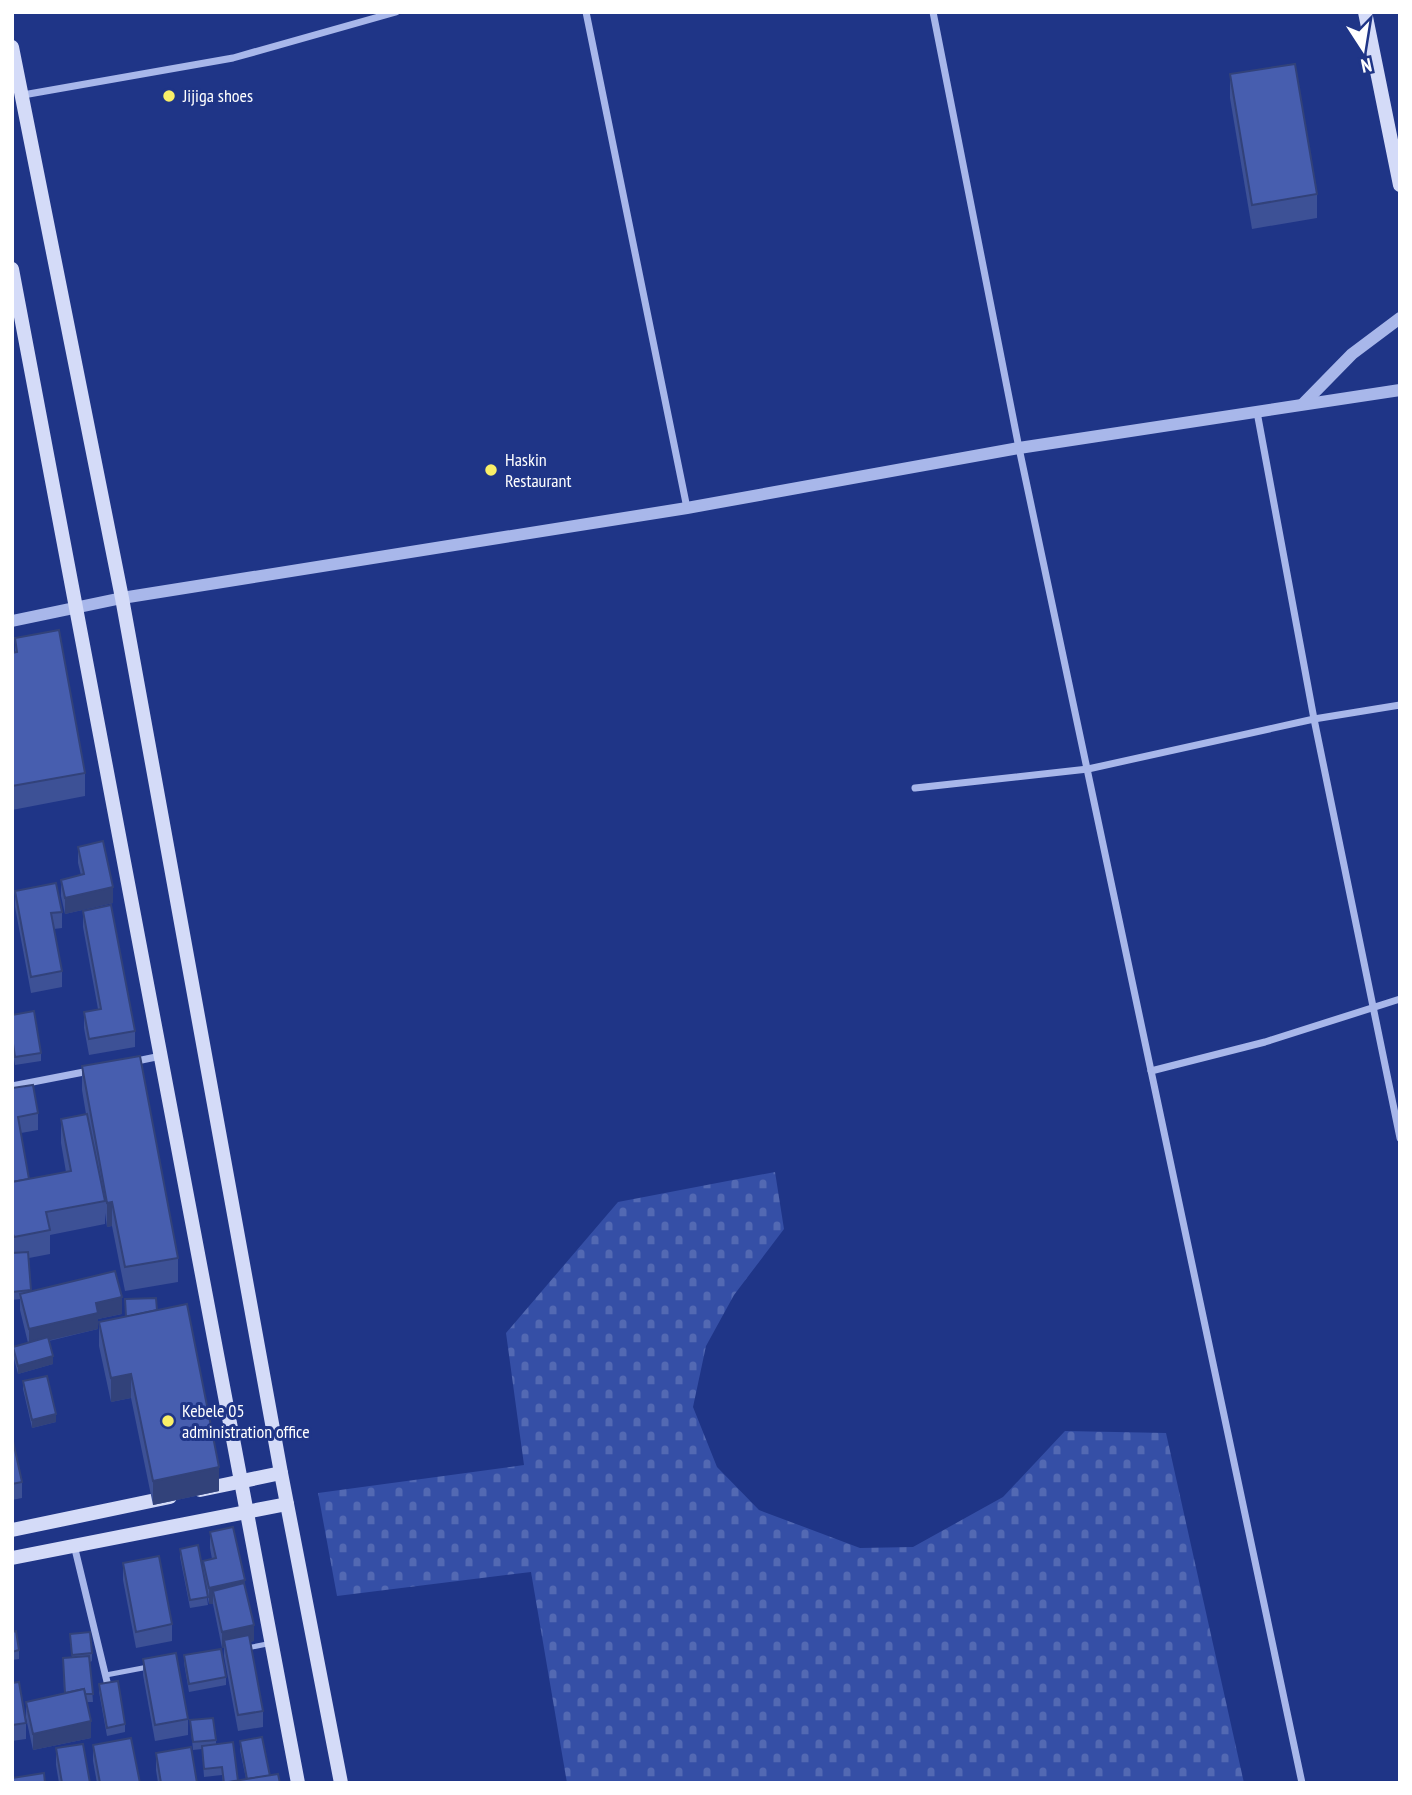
<svg xmlns="http://www.w3.org/2000/svg" width="1412" height="1795" viewBox="0 0 1412 1795" font-family="'PT Sans Narrow',sans-serif">
	<defs>
		<pattern id="cemetery-stones" width="16" height="16" patternUnits="userSpaceOnUse" patternTransform="scale(1.75)"><rect width="16" height="16" fill="#354fa6"/><path d="M2 7V4a2 2 0 0 1 4 0v3zM10 15v-3a2 2 0 0 1 4 0v3z" fill="#5369b3"/></pattern>
	</defs>
	<rect width="100%" height="100%" fill="#1f3587"/>
	<polygon fill="url(#cemetery-stones)" points="775,1172 784,1229 734,1295 706,1346 693,1407 717,1467 759,1510 860,1548 913,1547 1003,1497 1065,1431 1166,1433 1244,1783 567,1783 531,1572 337,1596 318,1493 524,1465 506,1333 618,1202"/>
	<g fill="none" stroke-linecap="round" stroke-linejoin="round">
		<g stroke="#a8b7ea" stroke-width="5">
			<polyline points="247,1648 272,1643"/>
			<polyline points="106,1675 148,1667"/>
		</g>
		<g stroke="#a8b7ea" stroke-width="7">
			<polyline points="586,12 687,508"/>
			<polyline points="933,12 1019,448 1302,1783"/>
			<polyline points="23,95 233,58 396,12"/>
			<polyline points="1257,412 1314,719 1400,1138"/>
			<polyline points="915,788 1088,769 1314,719 1400,705"/>
			<polyline points="132,1062 161,1056"/>
			<polyline points="1151,1071 1265,1042 1400,999"/>
			<polyline points="12,1086 89,1071"/>
			<polyline points="74,1545 109,1690"/>
		</g>
		<g stroke="#a8b7ea" stroke-width="12">
			<polyline points="1303,404 1352,354 1400,318"/>
			<polyline points="12,621 122,598 687,508 1019,448 1400,390"/>
		</g>
		<g stroke="#d4dbf8" stroke-width="14">
			<polyline points="1365,12 1400,185"/>
			<polyline points="12,47 122,598 281,1473 341,1783"/>
			<polyline points="12,269 298,1783"/>
			<polyline points="200,1490 281,1473"/>
			<polyline points="12,1530 170,1497"/>
			<polyline points="12,1558 287,1504"/>
		</g>
	</g>
	<g fill="#3d5196">
		<polygon points="1230,74 1317,194 1317,218 1252,229 1230,98"/>
		<polygon points="15,638 85,773 85,796 12,810 12,653 15,652"/>
		<polygon points="78,847 113,903 65,914 61,896 61,880 81,875 78,863"/>
		<polygon points="15,891 62,912 62,928 54,929 62,971 62,987 31,993 15,907"/>
		<polygon points="12,897 14,907 14,923 12,924"/>
		<polygon points="83,911 135,1031 135,1047 89,1055 84,1028 84,1012 98,1009 83,927"/>
		<polygon points="12,1015 41,1053 41,1061 15,1065 12,1045"/>
		<polygon points="82,1066 178,1258 178,1282 125,1291 112,1226 107,1227 105,1213 105,1224 50,1235 50,1254 29,1258 31,1291 122,1314 98,1319 98,1329 49,1341 53,1364 18,1374 13,1355 13,1347 28,1343 20,1310 20,1299 12,1300 12,1088 38,1113 38,1130 21,1133 29,1179 66,1172 61,1143 61,1119 86,1114 82,1090"/>
		<polygon points="157,1310 219,1491 153,1505 131,1398 111,1402 99,1346 99,1322"/>
		<polygon points="23,1381 56,1422 32,1428 23,1389"/>
		<polygon points="12,1441 22,1482 22,1498 12,1500"/>
		<polygon points="210,1532 245,1587 254,1641 250,1642 263,1711 263,1727 238,1731 224,1656 224,1648 222,1648 213,1604 209,1604 206,1591 208,1605 190,1608 180,1557 180,1549 203,1574 203,1561 212,1559 210,1548"/>
		<polygon points="123,1563 172,1624 172,1641 136,1648 123,1580"/>
		<polygon points="12,1632 19,1650 19,1659 12,1660"/>
		<polygon points="70,1634 92,1653 92,1661 90,1662 93,1702 87,1702 91,1738 33,1750 26,1718 26,1702 64,1693 63,1658 72,1658"/>
		<polygon points="184,1655 226,1677 226,1685 189,1692 184,1663"/>
		<polygon points="143,1659 188,1719 188,1735 155,1741 143,1675"/>
		<polygon points="12,1683 26,1723 26,1739 12,1741"/>
		<polygon points="99,1684 125,1724 125,1732 107,1736 99,1692"/>
		<polygon points="190,1720 216,1740 216,1745 238,1781 246,1779 240,1750 240,1741 270,1776 280,1783 223,1783 222,1775 204,1777 202,1749 193,1750"/>
		<polygon points="93,1745 140,1783 97,1783 93,1761"/>
		<polygon points="56,1748 90,1783 59,1783 56,1765"/>
		<polygon points="156,1753 197,1783 158,1783 156,1770"/>
	</g>
	<g fill="#32427a">
		<polygon points="113,887 113,903 65,914 65,898"/>
		<polygon points="112,1202 112,1226 107,1227 107,1203"/>
		<polygon points="122,1297 122,1314 98,1319 98,1329 29,1345 29,1329 96,1303"/>
		<polygon points="53,1356 53,1364 18,1374 18,1366"/>
		<polygon points="131,1374 131,1398 111,1402 111,1378"/>
		<polygon points="56,1414 56,1422 32,1428 32,1420"/>
		<polygon points="219,1467 219,1491 153,1505 153,1481"/>
		<polygon points="245,1580 245,1596 213,1591 213,1604 209,1604 209,1588"/>
		<polygon points="254,1625 254,1641 226,1648 224,1640 224,1648 222,1648 222,1632"/>
		<polygon points="91,1721 91,1738 33,1750 33,1734"/>
	</g>
	<g fill="#475eaf" stroke="#32427a" stroke-width="2">
		<polygon points="1295,64 1317,194 1252,205 1230,74"/>
		<polygon points="59,630 85,773 12,786 12,653 17,652 15,638"/>
		<polygon points="103,841 113,887 65,898 61,880 84,874 78,847"/>
		<polygon points="56,883 62,912 51,913 62,971 31,977 15,891"/>
		<polygon points="111,905 135,1031 89,1039 84,1012 101,1009 83,911"/>
		<polygon points="34,1011 41,1053 15,1057 12,1037 12,1015"/>
		<polygon points="140,1056 178,1258 125,1267 112,1202 107,1203 82,1066"/>
		<polygon points="33,1085 38,1113 18,1117 29,1179 12,1182 12,1088"/>
		<polygon points="87,1114 105,1201 46,1212 50,1230 14,1237 12,1231 12,1182 71,1171 61,1119"/>
		<polygon points="28,1252 31,1290 12,1292 12,1253"/>
		<polygon points="115,1271 122,1297 96,1303 98,1313 29,1329 20,1294"/>
		<polygon points="156,1298 157,1310 126,1317 125,1299"/>
		<polygon points="187,1304 219,1467 153,1481 131,1374 111,1378 99,1322"/>
		<polygon points="48,1337 53,1356 18,1366 13,1347"/>
		<polygon points="47,1376 56,1414 32,1420 23,1381"/>
		<polygon points="12,1441 13,1441 22,1482 12,1484"/>
		<polygon points="233,1527 245,1580 209,1588 203,1561 216,1558 210,1532"/>
		<polygon points="198,1545 208,1597 190,1600 180,1549"/>
		<polygon points="159,1556 172,1624 136,1632 123,1563"/>
		<polygon points="244,1583 254,1625 222,1632 213,1591"/>
		<polygon points="16,1631 19,1650 12,1652 12,1632"/>
		<polygon points="90,1632 92,1653 72,1655 70,1634"/>
		<polygon points="249,1635 263,1711 238,1715 224,1640"/>
		<polygon points="221,1649 226,1677 189,1684 184,1655"/>
		<polygon points="176,1653 188,1719 155,1725 143,1659"/>
		<polygon points="89,1656 93,1694 85,1694 84,1689 65,1693 63,1658"/>
		<polygon points="118,1681 125,1724 107,1728 99,1684"/>
		<polygon points="19,1682 26,1723 12,1725 12,1683"/>
		<polygon points="84,1689 91,1721 33,1734 26,1702"/>
		<polygon points="213,1718 216,1740 193,1742 190,1720"/>
		<polygon points="262,1737 270,1776 247,1779 240,1741"/>
		<polygon points="131,1738 140,1783 100,1783 93,1745"/>
		<polygon points="233,1742 238,1781 224,1783 222,1767 204,1769 202,1746"/>
		<polygon points="83,1744 90,1783 62,1783 56,1748"/>
		<polygon points="191,1747 197,1783 161,1783 156,1753"/>
		<polygon points="44,1773 45,1783 12,1783 12,1778"/>
		<polygon points="278,1774 280,1783 228,1783 228,1782"/>
	</g>
	<g fill="#f9ef68" stroke="#1f3587" stroke-width="2.5">
		<circle cx="169" cy="96" r="7"/>
		<circle cx="491" cy="470" r="7"/>
		<circle cx="168" cy="1421" r="7"/>
	</g>
	<g text-anchor="middle" stroke-width="6" stroke-linejoin="round" paint-order="stroke">
		<g font-size="18" fill="#fff" stroke="#1f3587" text-anchor="start">
			<text x="183" y="102">Jijiga shoes</text>
			<text x="505" y="466">Haskin<tspan x="505" dy="21">Restaurant</tspan></text>
			<text x="182" y="1417">Kebele 05<tspan x="182" dy="21">administration office</tspan></text>
		</g>
	</g>
	<rect width="1412" height="1795" fill="none" stroke="#ffffff" stroke-width="28"/>
	<g transform="translate(1363 49) rotate(168)" stroke="#1f3587" stroke-width="5" paint-order="stroke">
	<path d="M0-5L12 26L0 18L-12 26Z" fill="#ffffff"/>
	<text y="-10" font-size="19" font-weight="bold" text-anchor="middle" fill="#ffffff">N</text>
	</g>
</svg>
